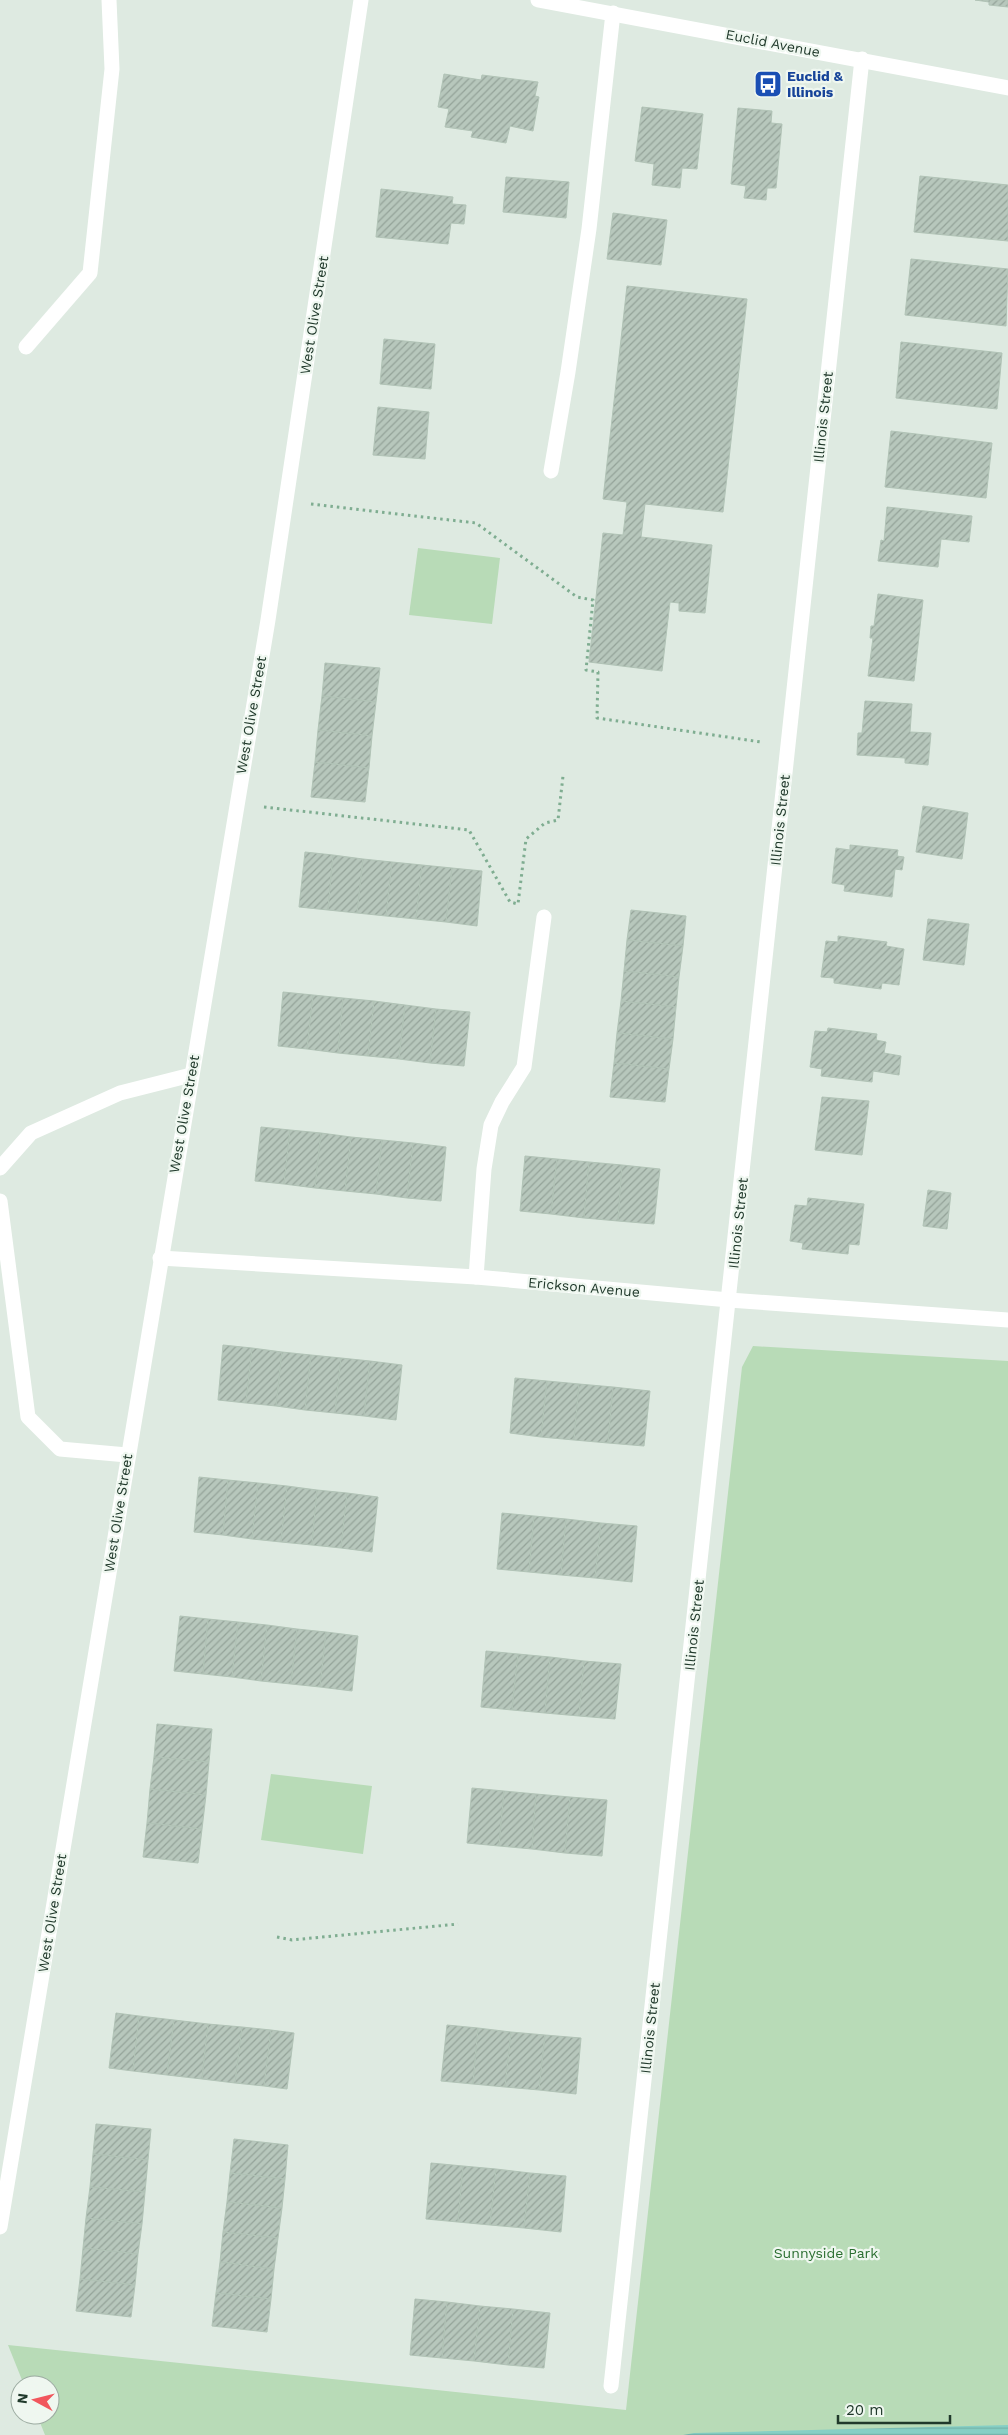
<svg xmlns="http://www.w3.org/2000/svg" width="1008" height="2435" viewBox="0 0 1008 2435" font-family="'Work Sans',sans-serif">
	<defs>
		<pattern id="water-rules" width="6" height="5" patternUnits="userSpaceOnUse" patternTransform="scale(1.25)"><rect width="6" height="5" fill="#86cfc5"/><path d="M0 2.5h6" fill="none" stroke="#73b2a9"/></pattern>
		<pattern id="building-hatch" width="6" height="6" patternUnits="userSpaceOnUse" patternTransform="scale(1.25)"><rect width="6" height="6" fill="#b7c7bc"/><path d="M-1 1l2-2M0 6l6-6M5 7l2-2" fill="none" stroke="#94a399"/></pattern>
	</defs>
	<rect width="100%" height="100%" fill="#deeae1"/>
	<g fill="#b8dbb7">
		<polygon points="418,548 500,558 492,624 409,615"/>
		<polygon points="753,1346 1008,1361 1008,2435 45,2435 37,2415 50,2415 50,2385 24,2385 8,2345 626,2410 742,1367"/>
		<polygon points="271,1774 372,1786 363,1854 261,1840"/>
	</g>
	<polygon fill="url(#water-rules)" points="1008,2425 1008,2435 683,2435 694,2433"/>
	<g fill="url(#building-hatch)" stroke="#b1c3b6">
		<polygon points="975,0 1008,0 1008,7 989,5 989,2"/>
		<polygon points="444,74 481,80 482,75 538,82 535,96 539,97 533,131 510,126 506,143 471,137 473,131 445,127 449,109 438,107"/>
		<polygon points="642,107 703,114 697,169 682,168 680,188 652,185 654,164 635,161"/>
		<polygon points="738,108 772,111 771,123 782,124 776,188 767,188 766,200 744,198 746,186 731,184"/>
		<polygon points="920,176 1008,185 1008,241 914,232"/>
		<polygon points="506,177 569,182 566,218 503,212"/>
		<polygon points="381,189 453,197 452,204 466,205 464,224 451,223 448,244 376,237"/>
		<polygon points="613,213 667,220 661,265 607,259"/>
		<polygon points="911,259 1008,269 1006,326 905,315"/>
		<polygon points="627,286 747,299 723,512 645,504 641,537 712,545 705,613 679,611 679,603 670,602 662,671 589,662 603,533 623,535 627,502 603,499"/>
		<polygon points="384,339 435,344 431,389 380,384"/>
		<polygon points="901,342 1002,353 997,409 896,398"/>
		<polygon points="378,407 429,412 425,459 373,455"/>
		<polygon points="891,431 992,443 986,498 885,487"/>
		<polygon points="887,507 972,516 969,542 941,539 938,567 878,561 881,540 884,541"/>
		<polygon points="878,594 923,600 914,681 868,676 873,638 870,638 871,626 874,626"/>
		<polygon points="325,663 380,668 376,702 322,696"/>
		<polygon points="322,696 376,702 372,736 318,730"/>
		<polygon points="865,701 912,704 910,732 931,733 928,765 905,763 905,758 857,755 858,733 862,733"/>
		<polygon points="318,730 372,736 369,768 315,762"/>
		<polygon points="315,762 369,768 365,802 311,797"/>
		<polygon points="923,806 968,813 962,859 916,852"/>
		<polygon points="850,845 898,850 897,856 904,857 902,870 895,869 892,897 844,891 845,885 832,883 836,848 850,850"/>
		<polygon points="305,852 333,855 328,910 299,907"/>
		<polygon points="333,855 363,859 357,913 328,910"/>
		<polygon points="363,859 392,862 386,916 357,913"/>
		<polygon points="392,862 422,865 416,919 386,916"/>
		<polygon points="422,865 452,868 446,922 416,919"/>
		<polygon points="452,868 482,871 477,926 446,922"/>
		<polygon points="631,910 686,916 683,946 627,940"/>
		<polygon points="928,919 969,924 964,965 923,960"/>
		<polygon points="838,936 887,942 886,946 904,949 899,985 882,983 881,989 834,983 834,978 821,977 826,941 838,942"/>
		<polygon points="627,940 683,946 679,977 624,971"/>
		<polygon points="624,971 679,977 676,1007 621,1001"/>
		<polygon points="283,992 313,995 307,1049 278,1046"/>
		<polygon points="313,995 343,998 338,1053 307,1049"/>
		<polygon points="343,998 374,1001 368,1056 338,1053"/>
		<polygon points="374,1001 405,1005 399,1059 368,1056"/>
		<polygon points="621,1001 676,1007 673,1039 617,1033"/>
		<polygon points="405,1005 436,1009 430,1063 399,1059"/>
		<polygon points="436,1009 470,1012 464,1066 430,1063"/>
		<polygon points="828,1028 877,1034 876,1040 886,1042 884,1053 901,1056 899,1075 873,1071 872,1082 821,1076 822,1069 810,1067 815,1031 827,1032"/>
		<polygon points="617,1033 673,1039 669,1069 614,1063"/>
		<polygon points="614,1063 669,1069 665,1102 610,1097"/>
		<polygon points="822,1097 869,1101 862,1155 815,1150"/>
		<polygon points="261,1127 290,1130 284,1184 255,1181"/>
		<polygon points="290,1130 321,1133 315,1188 284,1184"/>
		<polygon points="321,1133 351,1137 345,1191 315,1188"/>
		<polygon points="351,1137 382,1140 376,1194 345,1191"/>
		<polygon points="382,1140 413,1143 407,1198 376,1194"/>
		<polygon points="413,1143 446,1147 441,1201 407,1198"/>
		<polygon points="525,1156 557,1159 551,1214 520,1211"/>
		<polygon points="557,1159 589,1162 584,1218 551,1214"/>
		<polygon points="589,1162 622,1165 618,1221 584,1218"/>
		<polygon points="622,1165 660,1169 654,1224 618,1221"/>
		<polygon points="928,1190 951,1193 947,1229 923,1226"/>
		<polygon points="808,1198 864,1204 859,1245 849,1244 848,1254 802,1249 803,1243 790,1241 795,1205 807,1206"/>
		<polygon points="223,1345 252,1348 246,1403 218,1400"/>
		<polygon points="252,1348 282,1352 276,1406 246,1403"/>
		<polygon points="282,1352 311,1355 305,1410 276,1406"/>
		<polygon points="311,1355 341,1358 335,1413 305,1410"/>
		<polygon points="341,1358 370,1361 364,1416 335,1413"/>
		<polygon points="370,1361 402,1365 396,1420 364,1416"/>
		<polygon points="515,1378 547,1381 541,1437 510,1433"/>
		<polygon points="547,1381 579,1384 574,1440 541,1437"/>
		<polygon points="579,1384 613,1387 608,1443 574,1440"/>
		<polygon points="613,1387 650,1391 644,1446 608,1443"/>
		<polygon points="199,1477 228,1480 223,1535 194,1532"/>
		<polygon points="228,1480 258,1483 252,1539 223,1535"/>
		<polygon points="258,1483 287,1486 281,1542 252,1539"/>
		<polygon points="287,1486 317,1490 312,1545 281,1542"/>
		<polygon points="317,1490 347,1493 341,1548 312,1545"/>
		<polygon points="347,1493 378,1497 372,1552 341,1548"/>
		<polygon points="502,1513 534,1516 529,1572 497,1569"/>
		<polygon points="534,1516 566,1519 561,1575 529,1572"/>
		<polygon points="566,1519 601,1523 595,1578 561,1575"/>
		<polygon points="601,1523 637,1526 632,1582 595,1578"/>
		<polygon points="180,1616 208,1619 203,1674 174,1671"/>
		<polygon points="208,1619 238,1622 232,1677 203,1674"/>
		<polygon points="238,1622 267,1625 261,1681 232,1677"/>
		<polygon points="267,1625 297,1629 291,1684 261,1681"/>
		<polygon points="297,1629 326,1632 320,1687 291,1684"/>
		<polygon points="326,1632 358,1636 352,1691 320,1687"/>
		<polygon points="486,1651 518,1654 512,1710 481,1707"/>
		<polygon points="518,1654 550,1657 545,1713 512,1710"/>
		<polygon points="550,1657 584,1661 579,1716 545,1713"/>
		<polygon points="584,1661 621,1664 615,1719 579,1716"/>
		<polygon points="157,1724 212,1729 209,1762 154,1757"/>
		<polygon points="154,1757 209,1762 206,1795 150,1789"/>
		<polygon points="472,1788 504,1791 499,1846 467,1843"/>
		<polygon points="150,1789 206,1795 202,1829 147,1823"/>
		<polygon points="504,1791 536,1794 532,1849 499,1846"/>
		<polygon points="536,1794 570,1797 565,1853 532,1849"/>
		<polygon points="570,1797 607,1800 602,1856 565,1853"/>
		<polygon points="147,1823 202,1829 198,1863 143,1857"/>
		<polygon points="116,2013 139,2016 133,2071 109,2068"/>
		<polygon points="139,2016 174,2020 167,2075 133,2071"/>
		<polygon points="174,2020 208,2024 202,2079 167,2075"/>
		<polygon points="208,2024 242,2027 235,2083 202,2079"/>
		<polygon points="447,2025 478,2028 473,2084 441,2081"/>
		<polygon points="242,2027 271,2030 264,2086 235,2083"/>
		<polygon points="478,2028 511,2032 505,2087 473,2084"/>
		<polygon points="271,2030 294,2033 287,2089 264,2086"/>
		<polygon points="511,2032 545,2035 539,2090 505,2087"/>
		<polygon points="545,2035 581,2038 576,2094 539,2090"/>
		<polygon points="96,2124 151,2129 148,2160 93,2154"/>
		<polygon points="234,2139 288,2145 285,2179 230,2173"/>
		<polygon points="93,2154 148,2160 145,2192 90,2187"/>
		<polygon points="431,2163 463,2166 458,2222 426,2219"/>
		<polygon points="463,2166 496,2169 490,2225 458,2222"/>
		<polygon points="496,2169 530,2173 524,2228 490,2225"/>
		<polygon points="230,2173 285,2179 282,2208 227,2202"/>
		<polygon points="530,2173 566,2176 561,2232 524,2228"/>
		<polygon points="90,2187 145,2192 142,2224 86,2218"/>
		<polygon points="227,2202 282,2208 278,2238 223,2232"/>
		<polygon points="86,2218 142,2224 138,2254 83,2248"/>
		<polygon points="223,2232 278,2238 274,2269 220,2262"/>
		<polygon points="83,2248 138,2254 135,2285 80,2279"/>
		<polygon points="220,2262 274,2269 271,2299 216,2293"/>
		<polygon points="80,2279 135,2285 131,2317 76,2311"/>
		<polygon points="216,2293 271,2299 267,2332 212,2326"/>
		<polygon points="415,2299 447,2302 442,2358 410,2355"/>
		<polygon points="447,2302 480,2306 474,2361 442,2358"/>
		<polygon points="480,2306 513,2309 508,2365 474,2361"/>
		<polygon points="513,2309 550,2313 544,2368 508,2365"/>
	</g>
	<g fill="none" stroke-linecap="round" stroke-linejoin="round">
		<g stroke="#7fad91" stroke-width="3" stroke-dasharray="2.5 4" stroke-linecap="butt">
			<polyline points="311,504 476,523 577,597 593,600 586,670 598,672 597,718 761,742"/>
			<polyline points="264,807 469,830 510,902 518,904 526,839 545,823 558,820 563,776"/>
			<polyline points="277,1937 292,1940 458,1924"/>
		</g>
		<g stroke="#fff" stroke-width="15">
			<polyline points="26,347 90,273 112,69 109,0"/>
			<polyline points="551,471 568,372 589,229 613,13"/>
			<polyline points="0,1168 31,1133 120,1093 191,1075"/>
			<polyline points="0,1201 28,1417 60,1449 127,1455"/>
			<polyline points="476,1277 484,1169 491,1125 502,1102 524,1067 544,917"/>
		</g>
		<g stroke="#fff" stroke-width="15">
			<polyline points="160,1258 476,1277 729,1300 1008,1320"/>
			<polyline points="0,2227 268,620 361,0"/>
			<polyline points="611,2386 862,59"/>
		</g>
		<polyline stroke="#fff" stroke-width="15" points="538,0 1008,88"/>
	</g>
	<defs>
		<symbol id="bus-square" viewBox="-11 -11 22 22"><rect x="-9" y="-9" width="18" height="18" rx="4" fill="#1a4fb4" stroke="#eff7f0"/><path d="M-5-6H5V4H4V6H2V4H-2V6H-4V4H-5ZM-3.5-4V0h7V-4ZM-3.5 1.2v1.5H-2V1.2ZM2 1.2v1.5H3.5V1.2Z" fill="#fff"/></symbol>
	</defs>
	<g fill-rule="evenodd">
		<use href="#bus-square" x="752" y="68" width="32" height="32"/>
	</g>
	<g text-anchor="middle" stroke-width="4.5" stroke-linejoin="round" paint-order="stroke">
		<g font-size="14" fill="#20392b" stroke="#eff7f0">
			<text transform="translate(773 43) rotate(11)" y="5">Euclid Avenue</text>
			<text transform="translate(314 315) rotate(-81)" y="5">West Olive Street</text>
			<text transform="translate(823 417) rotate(-84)" y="5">Illinois Street</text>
			<text transform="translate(251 715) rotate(-80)" y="5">West Olive Street</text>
			<text transform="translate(780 820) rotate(-84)" y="5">Illinois Street</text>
			<text transform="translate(184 1114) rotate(-80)" y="5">West Olive Street</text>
			<text transform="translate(738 1223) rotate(-84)" y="5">Illinois Street</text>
			<text transform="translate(584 1287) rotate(5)" y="5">Erickson Avenue</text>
			<text transform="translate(118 1513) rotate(-81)" y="5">West Olive Street</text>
			<text transform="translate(694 1625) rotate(-84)" y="5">Illinois Street</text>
			<text transform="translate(52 1913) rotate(-81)" y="5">West Olive Street</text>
			<text transform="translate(650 2028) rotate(-84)" y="5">Illinois Street</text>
		</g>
		<g font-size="14" font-weight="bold" fill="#164399" stroke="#eff7f0" text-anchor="start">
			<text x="787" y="81">Euclid &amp;<tspan x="787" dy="16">Illinois</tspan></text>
		</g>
		<g font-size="14" fill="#2b6f31" stroke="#eff7f0">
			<text x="826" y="2258">Sunnyside Park</text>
		</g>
	</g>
	<g transform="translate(35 2400) rotate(277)"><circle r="24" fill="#eff7f0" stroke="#9caba1"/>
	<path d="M0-4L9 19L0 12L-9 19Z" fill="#f1565d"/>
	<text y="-8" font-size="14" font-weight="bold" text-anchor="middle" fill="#20392b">N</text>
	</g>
	<path d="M838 2415v8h112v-8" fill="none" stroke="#20392b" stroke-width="2.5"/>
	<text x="846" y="2415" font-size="15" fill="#20392b" stroke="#eff7f0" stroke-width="4" paint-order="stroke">20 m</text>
</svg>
